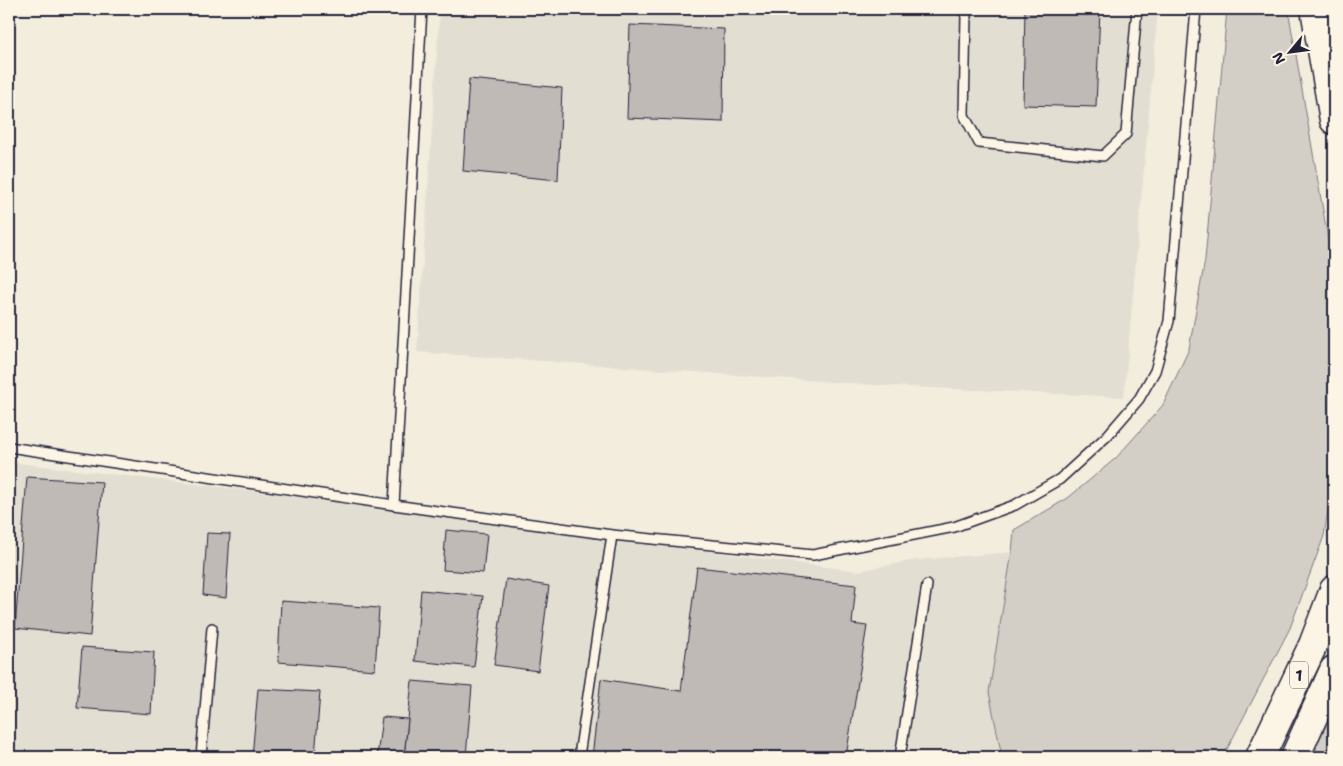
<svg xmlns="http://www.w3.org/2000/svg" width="1343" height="766" viewBox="0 0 1343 766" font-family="'Shantell Sans',sans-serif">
	<rect width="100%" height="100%" fill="#f3edde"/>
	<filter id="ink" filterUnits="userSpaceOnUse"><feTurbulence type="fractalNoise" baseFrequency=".02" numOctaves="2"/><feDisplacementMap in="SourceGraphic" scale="10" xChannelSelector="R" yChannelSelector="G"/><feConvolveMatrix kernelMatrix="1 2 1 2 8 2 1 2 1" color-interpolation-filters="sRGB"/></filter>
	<g filter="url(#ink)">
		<g fill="#e3ded2">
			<polygon points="440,9 1158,9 1124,397 889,386 417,352"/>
			<polygon points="9,462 244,490 857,571 916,560 1012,552 989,692 1002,757 9,757"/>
		</g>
		<g fill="#d4cfc6" stroke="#7b7880">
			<polygon points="1227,9 1288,9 1334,274 1334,471 1324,536 1290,628 1223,757 1002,757 989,692 1012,552 1014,530 1068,498 1116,458 1163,405 1189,349 1205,260"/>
			<polygon points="1334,710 1334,757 1317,757 1316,746"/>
		</g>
		<g fill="#bfbab6" stroke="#22223b">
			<polygon points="334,9 395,9 394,14"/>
			<polygon points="1025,9 1100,9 1096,107 1023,105"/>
			<polygon points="630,25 724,29 723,122 627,118"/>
			<polygon points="469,79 562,88 558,180 463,171"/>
			<polygon points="27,477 102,482 90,636 15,628"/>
			<polygon points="446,530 487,534 483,573 443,570"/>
			<polygon points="207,533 230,534 226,598 203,595"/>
			<polygon points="697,567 856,585 852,624 867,626 846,757 592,757 601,679 681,691"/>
			<polygon points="506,579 549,586 538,671 494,665"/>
			<polygon points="421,590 483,596 474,667 415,661"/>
			<polygon points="281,601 379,608 375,670 278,662"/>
			<polygon points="82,647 154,652 151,714 77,708"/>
			<polygon points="412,681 472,686 466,757 404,757"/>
			<polygon points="258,689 320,692 315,757 252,757"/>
			<polygon points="382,717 408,719 404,757 377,757"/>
		</g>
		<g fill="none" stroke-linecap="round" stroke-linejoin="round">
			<defs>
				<g id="lane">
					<polyline points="962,9 966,15 964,115 979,143 1103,156 1126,134 1137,9"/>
					<polyline points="9,447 394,505 612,535 813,555 954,527 1015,505 1060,479 1107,436 1139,399 1155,371 1169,321 1196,9"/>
					<polyline points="394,505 422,9"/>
					<polyline points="201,757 212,628"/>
					<polyline points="580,757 580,749 612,535"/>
					<polyline points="900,757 927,585"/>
				</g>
				<g id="highway">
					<polyline points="1315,9 1334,120"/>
					<polyline points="1260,757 1313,645 1334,590"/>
					<polyline points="1295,757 1334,670"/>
				</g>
			</defs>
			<use href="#lane" stroke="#22223b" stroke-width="12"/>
			<use href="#highway" stroke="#22223b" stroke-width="31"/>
			<use href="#lane" stroke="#fcf5e5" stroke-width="9"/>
			<use href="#highway" stroke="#fcf5e5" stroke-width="28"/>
		</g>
	</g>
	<g text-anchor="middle" stroke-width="4" stroke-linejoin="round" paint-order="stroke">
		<rect fill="#fcf5e5" stroke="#63616e" stroke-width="1" x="1290" y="661.5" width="18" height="27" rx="4"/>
		<g font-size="16" font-weight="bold" fill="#22223b">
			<text x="1299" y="681">1</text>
		</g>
	</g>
	<rect width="1343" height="766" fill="none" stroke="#fcf5e5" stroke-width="30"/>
	<rect x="15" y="15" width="1313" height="736" fill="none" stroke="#22223b" stroke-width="2" filter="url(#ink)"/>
	<g transform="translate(1290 52) rotate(241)" stroke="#fcf5e5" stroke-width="4" paint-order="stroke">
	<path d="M0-4L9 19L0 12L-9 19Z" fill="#22223b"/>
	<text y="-8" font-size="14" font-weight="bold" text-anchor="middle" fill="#22223b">N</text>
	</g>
</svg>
